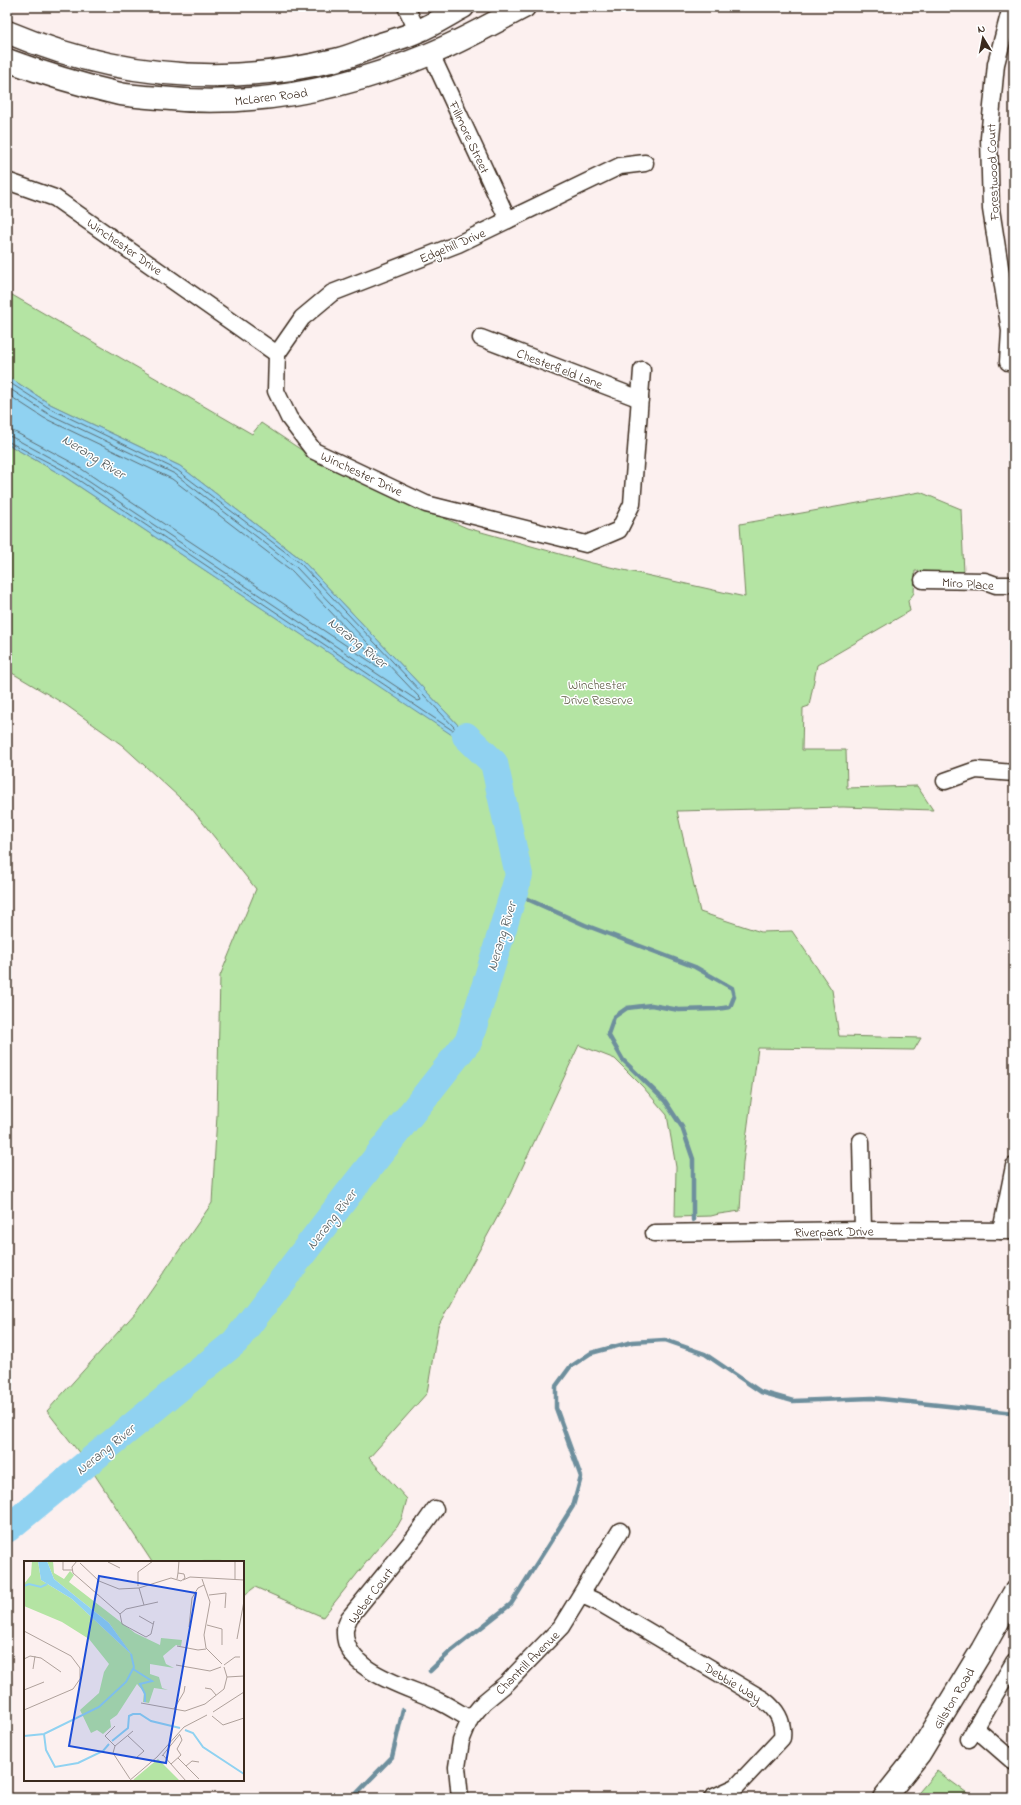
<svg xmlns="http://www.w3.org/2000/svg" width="1021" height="1805" viewBox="0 0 1021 1805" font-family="'Indie Flower',sans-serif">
	<rect width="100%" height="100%" fill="#fcf0ef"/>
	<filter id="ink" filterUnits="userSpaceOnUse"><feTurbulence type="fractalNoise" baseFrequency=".025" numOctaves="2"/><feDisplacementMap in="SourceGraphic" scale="8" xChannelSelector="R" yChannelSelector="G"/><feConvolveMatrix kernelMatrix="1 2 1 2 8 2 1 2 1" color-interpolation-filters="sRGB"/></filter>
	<g filter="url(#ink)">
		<g fill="#b4e4a3" stroke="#788760">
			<polygon points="7,292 252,434 261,423 327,467 467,528 592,563 745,597 740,524 920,492 961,509 964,573 915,571 914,593 908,601 910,611 817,665 809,706 803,708 802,750 846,750 847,788 917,786 933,810 843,807 677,811 700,912 761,932 792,931 832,990 839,1036 921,1038 914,1050 758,1048 743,1162 740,1211 719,1214 711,1216 675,1217 676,1167 667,1115 643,1087 615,1059 579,1045 510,1194 438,1326 427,1393 369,1458 407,1499 402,1518 397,1527 372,1555 323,1617 255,1587 243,1596 243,1562 152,1562 87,1463 47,1411 137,1311 212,1203 217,1115 220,976 256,889 191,808 122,745 66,705 7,670 7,444 62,475 492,761 302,560 180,466 50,404 7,376"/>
			<polygon points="937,1771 974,1798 914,1798"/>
		</g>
		<polygon fill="#90d2f1" stroke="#6e8f9d" points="7,376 50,404 180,466 302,560 494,763 62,475 7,444"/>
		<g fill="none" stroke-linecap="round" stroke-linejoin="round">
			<g stroke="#5d6d72" stroke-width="1">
				<polyline points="7,381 49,408 177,470 300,563 454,727 455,729 452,730 65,471 7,441"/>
				<polyline points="7,387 47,413 175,474 296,567 420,698 421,700 418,701 67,467 12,437 7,436"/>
				<polyline points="7,394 44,418 172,479 292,571 379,663 380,666 377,666 71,462 15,432 7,430"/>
			</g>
			<g stroke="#6e8f9d" stroke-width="4.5">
				<polyline points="514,893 585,925 695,967 732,988 734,997 730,1007 717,1009 679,1010 651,1005 627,1008 614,1017 608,1034 623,1060 665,1101 682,1127 693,1159 693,1220"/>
				<polyline points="430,1671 450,1652 511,1604 573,1506 581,1477 556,1408 556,1386 570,1367 591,1353 632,1342 665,1340 705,1354 761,1392 793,1401 872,1398 1014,1413"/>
				<polyline points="350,1798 357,1793 392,1757 403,1710"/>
			</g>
			<polyline stroke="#90d2f1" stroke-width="28" points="7,1529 235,1342 348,1194 469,1040 519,875 494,763 466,736"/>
			<defs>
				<g id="minor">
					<polyline points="406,7 418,32"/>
					<polyline points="431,54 508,220"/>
					<polyline points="7,181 55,198 277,354"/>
					<polyline points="481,338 640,399"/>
					<polyline points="277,354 276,391 289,418 314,451 426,504 586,544 619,530 632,504 642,370"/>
					<polyline points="277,354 302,318 332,293 458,244 620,166 645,163"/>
					<polyline points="1008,362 1010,331 991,209 989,138 996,64 1011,7"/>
					<polyline points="923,580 985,581 996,585 1014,585"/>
					<polyline points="945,781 976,770 1014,773"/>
					<polyline points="861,1141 863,1230"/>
					<polyline points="1001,1231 1014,1166"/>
					<polyline points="654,1233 863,1230 1014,1231"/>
					<path d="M 435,1509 L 415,1537 L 349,1618 C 348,1622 345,1626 345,1630 C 342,1672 410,1687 438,1701 C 449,1706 459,1713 470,1719"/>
					<path d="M 582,1595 L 602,1604 L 764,1700 C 777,1710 784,1721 782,1738 L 736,1787 L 712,1798"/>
					<polyline points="975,1728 1014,1762"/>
					<polyline points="969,1739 1014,1662"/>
					<polyline points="460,1798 457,1767 461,1741 470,1719 484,1702 507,1683 561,1627 620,1531"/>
				</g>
				<g id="secondary">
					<path d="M 7,32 C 114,77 222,88 335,60 C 349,57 362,51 375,46 C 389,41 404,38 418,31 C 433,25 448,15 463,7"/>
					<path d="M 7,60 C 44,74 81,85 120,94 C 132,96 146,97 159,98 C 251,108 343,90 430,54 C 462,41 493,23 524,7"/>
					<polyline points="884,1798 919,1754 982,1650 1014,1593"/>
				</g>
			</defs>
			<use href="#minor" stroke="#3b2a1e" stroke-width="19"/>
			<use href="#secondary" stroke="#3b2a1e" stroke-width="25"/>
			<use href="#minor" stroke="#fff" stroke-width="16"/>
			<use href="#secondary" stroke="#fff" stroke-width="22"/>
		</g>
	</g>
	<g text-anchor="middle" stroke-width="3" stroke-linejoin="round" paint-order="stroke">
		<g font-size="13" fill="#3b2a1e" stroke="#fff">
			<text transform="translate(271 96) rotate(-7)" y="5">McLaren Road</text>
			<text transform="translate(470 137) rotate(65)" y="5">Fillmore Street</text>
			<text transform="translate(992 172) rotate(-92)" y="5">Forestwood Court</text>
			<text transform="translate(452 245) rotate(-23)" y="5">Edgehill Drive</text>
			<text transform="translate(125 246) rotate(35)" y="5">Winchester Drive</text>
			<text transform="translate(560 368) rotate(21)" y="5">Chesterfield Lane</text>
			<text transform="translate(362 473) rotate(25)" y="5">Winchester Drive</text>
			<text transform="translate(968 583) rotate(4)" y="5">Miro Place</text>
			<text transform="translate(834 1231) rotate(-1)" y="5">Riverpark Drive</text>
			<text transform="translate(370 1595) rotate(-53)" y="5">Weber Court</text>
			<text transform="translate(527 1662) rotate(-45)" y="5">Chantrill Avenue</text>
			<text transform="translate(733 1682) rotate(31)" y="5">Debbie Way</text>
			<text transform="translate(953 1698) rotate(-59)" y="5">Gilston Road</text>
		</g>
		<g font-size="13" fill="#59583f" stroke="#fff">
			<text x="597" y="689">Winchester<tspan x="597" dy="15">Drive Reserve</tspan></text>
		</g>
		<g font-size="14" font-style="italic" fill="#545c5d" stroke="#fff">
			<text transform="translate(94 456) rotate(32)" y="5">Nerang River</text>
			<text transform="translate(358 642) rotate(39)" y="5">Nerang River</text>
			<text transform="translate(501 936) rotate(-73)" y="5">Nerang River</text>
			<text transform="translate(331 1219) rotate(-52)" y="5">Nerang River</text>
			<text transform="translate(105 1449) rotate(-39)" y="5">Nerang River</text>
		</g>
	</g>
	<g transform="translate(24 1561)">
		<rect width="220" height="220" fill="#fcf0ef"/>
		<path d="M 8,0 L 14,0 L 17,19 L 48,38 L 107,93 L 85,62 L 30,18 L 23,0 L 29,0 L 30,12 L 40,18 L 46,10 L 50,14 L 45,21 L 111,72 L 136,84 L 137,77 L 158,79 L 157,85 L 152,84 L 139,95 L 142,103 L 150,107 L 126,103 L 126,113 L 135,116 L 138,127 L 144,129 L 130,127 L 125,142 L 119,141 L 120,131 L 113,123 L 93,154 L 86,159 L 87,166 L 79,173 L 73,169 L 67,172 L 56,149 L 75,132 L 80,111 L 85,103 L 65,78 L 38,61 L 0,45 L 0,23 L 7,14 ZM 134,198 L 156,220 L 109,220 L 110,218 Z" fill="#b4e4a3"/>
		<path d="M 23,0 L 30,18 L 85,62 L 109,95 L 48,38 L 17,19 L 14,0 Z" fill="#90d2f1"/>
		<path fill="none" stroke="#90d2f1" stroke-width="2" d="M 0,25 L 5,23 L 17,26 L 23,23M 109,108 L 128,120 L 116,123 L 121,133 L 121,141M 161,169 L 169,172 L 179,186 L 220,213M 20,173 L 22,189 L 31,206 L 54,202 L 79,190 L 85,183M 0,175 L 20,173 L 75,146 L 102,121 L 110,106 L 107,93M 88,180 L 104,167 L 105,155 L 109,153 L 116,153 L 127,160 L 156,167"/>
		<path fill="none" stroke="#afa19b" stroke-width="1" d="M 39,0 L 39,9 L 48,9M 53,0 L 48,6 L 49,12 L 96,53 L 98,63 L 122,76 L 127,73 L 130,60M 84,1 L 96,7M 56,2 L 75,20 L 95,28 L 115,27 L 147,17 L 157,20 L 161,17 L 160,13 L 154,12 L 153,18M 154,12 L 155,0M 178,18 L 186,41 L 180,74 L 182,87 L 198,103M 211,18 L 211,0M 159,19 L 166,16 L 220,19M 114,25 L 114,11 L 129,0M 115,27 L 120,44M 185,34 L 202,32 L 201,47M 96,53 L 102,48 L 134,41M 115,55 L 129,63M 183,64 L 198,68 L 198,84M 165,66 L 168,37 L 174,27 L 180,24M 0,70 L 47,95 L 56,107 L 56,118 L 49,128 L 0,149M 213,78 L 220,40M 153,85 L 174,89 L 182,88M 0,98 L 6,95 L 17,97 L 37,111M 152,104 L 186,110 L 197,106M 200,104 L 211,96 L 216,96M 9,108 L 11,95M 203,116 L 220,115M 181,127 L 187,128 L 192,134M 0,129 L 20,121M 117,142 L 161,150 L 181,143 L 200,128 L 203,116 L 200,106M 150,148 L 160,131 L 161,125M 189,151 L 220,131M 188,155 L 199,164 L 220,157M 156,174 L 158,179 L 153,188 L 157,194M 104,175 L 120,190 L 112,197M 91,185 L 81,175 L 91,165M 139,194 L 162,220M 138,195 L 156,173M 154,197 L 175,218M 147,203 L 157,194M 162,205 L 168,200 L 175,201M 106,218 L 89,192 L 91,185 L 109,170M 105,220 L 133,196 L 160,166 L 183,154"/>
		<path fill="#1d4ed8" fill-opacity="0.15" stroke="#1d4ed8" stroke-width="2" d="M 75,15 L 172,32 L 142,202 L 45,185 Z"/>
		<rect width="220" height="220" fill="none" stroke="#3b2a1e" stroke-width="2"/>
	</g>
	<rect width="1021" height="1805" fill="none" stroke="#fff" stroke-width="24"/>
	<rect x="12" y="12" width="997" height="1781" fill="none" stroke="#3b2a1e" stroke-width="1.5" filter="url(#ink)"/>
	<g transform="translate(983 38) rotate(350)" stroke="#ffffff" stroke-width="3" paint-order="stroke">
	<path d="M0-3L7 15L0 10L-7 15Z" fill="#3b2a1e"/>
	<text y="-6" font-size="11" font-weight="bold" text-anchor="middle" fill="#3b2a1e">N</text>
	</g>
</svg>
